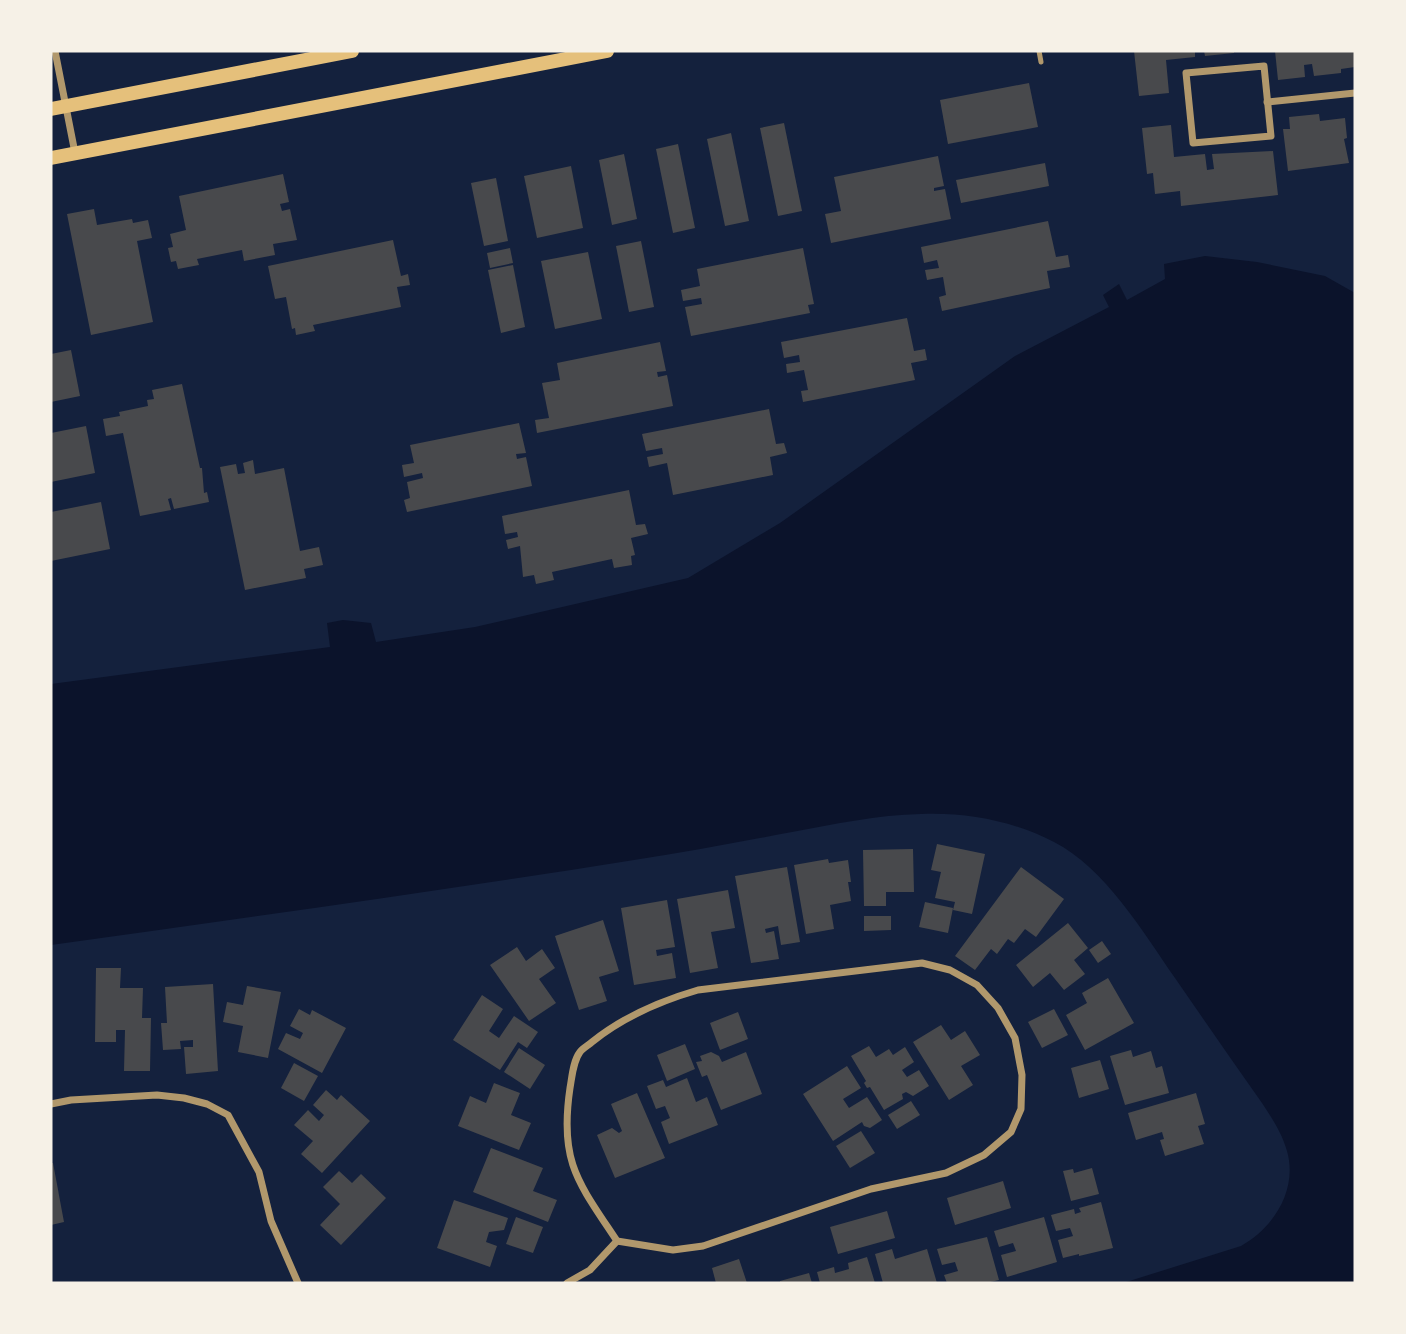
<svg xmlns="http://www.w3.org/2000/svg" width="1406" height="1334" viewBox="0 0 1406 1334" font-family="'Public Sans',sans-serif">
	<rect width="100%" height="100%" fill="#14213d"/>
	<path fill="#0b132b" d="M 1205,256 L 1257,262 L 1325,276 L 1355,293 L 1355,1283 L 1123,1283 L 1241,1246 C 1274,1228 1298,1189 1287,1151 C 1282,1133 1272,1118 1262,1103 C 1233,1062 1204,1020 1175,978 C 1143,932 1105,868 1054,842 C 1014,821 966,812 921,814 C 877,815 835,824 792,832 C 739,842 687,852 634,860 C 440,891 245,918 51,945 L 51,684 L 330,647 L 327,623 L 343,620 L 371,623 L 376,642 L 475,627 L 688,578 L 780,523 L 1015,356 L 1109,307 L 1103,295 L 1119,284 L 1127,300 L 1165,279 L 1164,264 Z"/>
	<g fill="#48494c">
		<polygon points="1134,51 1195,51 1195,57 1166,60 1169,93 1139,96"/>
		<polygon points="1204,51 1234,51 1234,53 1205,56"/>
		<polygon points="1275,51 1355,51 1355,67 1341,69 1341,73 1314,76 1312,64 1304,65 1305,77 1278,80"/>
		<polygon points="1029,83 1038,127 948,144 940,100"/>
		<polygon points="1319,114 1320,121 1345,118 1347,138 1344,139 1349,163 1288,171 1283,129 1290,129 1289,117"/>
		<polygon points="784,123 802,211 778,216 760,128"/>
		<polygon points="1171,125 1174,157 1205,154 1207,170 1214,169 1212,154 1273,151 1278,195 1181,206 1180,191 1155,194 1153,173 1147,174 1142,128"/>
		<polygon points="731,133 749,221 725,226 707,139"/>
		<polygon points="678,144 695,228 673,233 656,149"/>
		<polygon points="624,154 637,219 612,225 599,160"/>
		<polygon points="938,156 944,186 934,188 934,191 945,189 951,219 831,243 825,214 841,211 834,177"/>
		<polygon points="1045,163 1049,186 961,203 956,180"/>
		<polygon points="571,166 583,228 537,238 524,176"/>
		<polygon points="283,174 289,202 280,204 282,211 290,209 297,240 273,244 275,255 244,261 242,250 197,259 199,265 178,269 176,261 171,262 168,248 173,247 170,234 186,230 179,196"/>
		<polygon points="496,178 508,241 484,246 471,183"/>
		<polygon points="94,209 97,225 132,219 133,223 148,220 152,238 137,241 153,322 91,335 67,214"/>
		<polygon points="1048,221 1056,257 1068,255 1070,267 1047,271 1050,288 942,311 939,297 946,295 943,277 927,280 925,270 939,268 937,260 924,263 921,247"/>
		<polygon points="393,240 401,276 408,274 410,285 397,287 401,307 313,325 315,331 296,335 295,328 292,329 286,297 275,299 268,266"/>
		<polygon points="641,241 654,307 629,312 616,246"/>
		<polygon points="510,248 513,263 490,268 487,253"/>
		<polygon points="803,248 814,304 808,305 810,313 691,336 685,307 702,304 701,298 683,301 681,290 700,286 697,269"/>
		<polygon points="588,252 602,319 555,329 541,261"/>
		<polygon points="513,265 525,327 501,333 488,270"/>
		<polygon points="907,318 914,351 925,349 927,360 911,363 915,380 803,402 801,391 808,390 804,370 787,373 786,364 800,362 799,355 784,358 781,342"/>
		<polygon points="660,342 666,371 657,372 658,377 667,375 673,406 537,433 535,420 549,418 542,383 560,380 557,363"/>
		<polygon points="71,350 80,396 51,402 51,354"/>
		<polygon points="182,384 200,468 202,468 204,493 207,492 209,502 174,509 171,498 168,499 171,510 140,516 123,433 106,436 103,419 120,416 119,412 148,406 147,400 154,399 152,390"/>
		<polygon points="769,409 776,444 784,443 787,453 770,457 773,475 673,495 667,463 649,467 647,457 663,454 662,448 646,451 642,434"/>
		<polygon points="519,423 526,453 516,454 517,459 526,457 532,486 407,512 404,500 410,498 407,482 423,478 422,473 404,477 402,465 414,463 410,445"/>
		<polygon points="86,426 95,473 51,482 51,433"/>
		<polygon points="253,460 255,474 284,468 300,551 319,547 323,565 304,569 306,578 245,590 220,467 236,464 238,474 245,473 243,463"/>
		<polygon points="629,490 636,525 645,524 648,534 631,538 635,555 631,556 632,565 614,568 612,559 552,572 554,580 536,584 534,575 523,577 520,546 508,549 506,540 518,537 517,532 505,534 502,516"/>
		<polygon points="101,502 110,549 51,561 51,512"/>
		<polygon points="937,844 985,854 972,914 953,910 955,902 935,898 941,872 931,870"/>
		<polygon points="913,849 914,892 886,892 886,906 864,906 863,850"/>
		<polygon points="828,859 829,863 848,860 851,882 848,882 851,901 830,905 834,929 806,934 794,865"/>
		<polygon points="787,867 800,942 781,945 778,926 765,929 766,933 774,931 779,959 751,963 735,876"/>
		<polygon points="1021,867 1064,899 1036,937 1025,929 1014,943 1008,939 997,954 991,949 975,970 955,956"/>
		<polygon points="728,890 735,928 711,932 718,968 690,973 677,899"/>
		<polygon points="667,900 675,947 656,950 657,956 672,953 676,978 634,985 621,908"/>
		<polygon points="925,902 953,908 948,933 919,927"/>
		<polygon points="864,916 891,916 891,930 864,931"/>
		<polygon points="603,920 619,971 599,977 607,1001 579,1010 555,936"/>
		<polygon points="1068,923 1088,948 1074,960 1085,974 1064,990 1050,973 1033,987 1016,965"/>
		<polygon points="1102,941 1111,954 1098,963 1089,950"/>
		<polygon points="517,947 526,961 542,949 555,968 539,979 556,1003 529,1021 490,965"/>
		<polygon points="96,968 121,968 120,988 143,988 142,1018 151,1018 150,1071 124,1071 125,1030 116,1030 116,1042 95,1042"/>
		<polygon points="1108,978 1134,1023 1085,1050 1066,1015 1087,1003 1082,993"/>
		<polygon points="213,984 218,1071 186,1074 184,1047 193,1047 193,1040 180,1041 181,1049 163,1050 161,1023 167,1023 165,987"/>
		<polygon points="247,986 281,992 268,1058 238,1052 243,1026 223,1022 227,1002 243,1005"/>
		<polygon points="482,995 503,1009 489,1031 499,1038 514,1016 538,1032 527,1048 518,1042 500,1070 453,1040"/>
		<polygon points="299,1009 310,1015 312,1010 346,1028 322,1073 278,1049 286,1033 300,1039 303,1033 290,1026"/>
		<polygon points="1054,1009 1068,1035 1042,1048 1028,1022"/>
		<polygon points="738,1012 748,1039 720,1050 710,1023"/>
		<polygon points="941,1025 951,1040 965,1031 980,1055 961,1066 973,1085 949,1100 913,1042"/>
		<polygon points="685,1044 695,1069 667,1081 657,1055"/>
		<polygon points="869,1046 876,1057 889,1049 893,1055 905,1047 914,1062 902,1070 907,1077 919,1070 929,1086 913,1096 906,1092 902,1094 903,1099 884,1110 870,1087 867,1088 864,1083 866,1081 851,1056"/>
		<polygon points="519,1048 545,1065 530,1089 504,1072"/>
		<polygon points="1131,1050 1133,1057 1151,1051 1156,1068 1162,1066 1169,1093 1125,1105 1110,1056"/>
		<polygon points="711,1052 719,1056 722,1062 746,1052 762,1094 721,1110 707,1075 702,1077 696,1062 702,1061 700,1056"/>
		<polygon points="1100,1060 1109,1089 1079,1098 1071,1068"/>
		<polygon points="294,1063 318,1076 304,1101 281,1088"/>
		<polygon points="847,1066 861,1088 843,1099 849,1108 867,1097 882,1120 870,1128 864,1126 862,1122 833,1141 803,1094"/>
		<polygon points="687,1078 696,1102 707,1097 718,1125 669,1144 661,1122 670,1118 665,1106 656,1109 647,1086 663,1080 666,1087"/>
		<polygon points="494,1083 520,1093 511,1115 531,1123 519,1150 458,1126 470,1096 486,1103"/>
		<polygon points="326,1090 337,1100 341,1095 370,1121 322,1173 301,1154 313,1141 294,1125 308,1110 319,1121 324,1115 313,1105"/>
		<polygon points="637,1093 665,1158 615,1178 597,1135 612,1128 619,1133 622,1131 611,1104"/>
		<polygon points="1196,1093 1205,1124 1198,1126 1204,1144 1165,1156 1160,1140 1164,1139 1162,1132 1136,1140 1128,1113"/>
		<polygon points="911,1101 920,1115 897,1129 888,1115"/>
		<polygon points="861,1131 875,1153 850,1168 836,1146"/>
		<polygon points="491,1148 543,1168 533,1191 557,1200 548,1222 473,1192"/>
		<polygon points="51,1163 53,1163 64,1222 51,1225"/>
		<polygon points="1092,1168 1099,1194 1071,1201 1063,1171 1073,1169 1074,1173"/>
		<polygon points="339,1171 352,1183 361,1174 386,1198 341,1245 320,1225 340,1204 323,1187"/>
		<polygon points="1003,1181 1011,1208 955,1225 947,1198"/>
		<polygon points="454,1200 508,1218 504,1230 489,1232 486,1242 497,1246 490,1267 437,1248"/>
		<polygon points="1101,1202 1113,1248 1079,1256 1079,1254 1063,1258 1058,1240 1073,1236 1070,1228 1056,1231 1051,1215 1074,1209 1075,1214 1081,1212 1079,1208"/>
		<polygon points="887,1211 895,1238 838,1254 830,1227"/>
		<polygon points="516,1217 543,1227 533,1253 506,1244"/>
		<polygon points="1044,1217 1057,1262 1007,1277 1001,1255 1016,1251 1013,1243 999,1247 994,1231"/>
		<polygon points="987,1237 999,1280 986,1283 947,1283 944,1275 958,1271 955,1262 942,1265 937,1249"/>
		<polygon points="892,1249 895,1259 927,1249 937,1283 883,1283 875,1254"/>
		<polygon points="867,1257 875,1283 820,1283 817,1272 834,1267 835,1273 849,1269 848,1263"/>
		<polygon points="739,1259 747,1283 716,1283 712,1268"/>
		<polygon points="809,1273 812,1283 780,1283 780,1281"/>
	</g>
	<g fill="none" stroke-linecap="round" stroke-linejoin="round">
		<polyline stroke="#b1986c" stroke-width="5" points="1039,51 1041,62"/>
		<g stroke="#b1986c" stroke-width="7">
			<polyline points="55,51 75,153"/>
			<polygon points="1264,66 1271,136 1193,143 1186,73"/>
			<polyline points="1267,102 1355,93"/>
			<path d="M 922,963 L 950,970 L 977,985 L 998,1008 L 1015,1038 L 1022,1075 L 1021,1109 L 1011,1132 L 984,1155 L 946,1173 L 871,1189 L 703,1246 L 673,1250 L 617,1241 C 578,1182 559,1162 570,1088 C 572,1077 573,1061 580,1052 C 583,1048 589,1045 592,1042 C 623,1017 660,1001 698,990 Z"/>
			<polyline points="51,1104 71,1100 157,1095 184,1098 207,1104 228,1115 259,1172 271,1221 298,1283"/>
			<polyline points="567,1283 590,1270 617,1241"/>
		</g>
		<g stroke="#e5c07b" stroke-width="14">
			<polyline points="51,109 352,51"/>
			<polyline points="51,158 607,51"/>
		</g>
	</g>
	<rect width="1406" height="1334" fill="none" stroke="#f6f1e7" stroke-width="105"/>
</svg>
